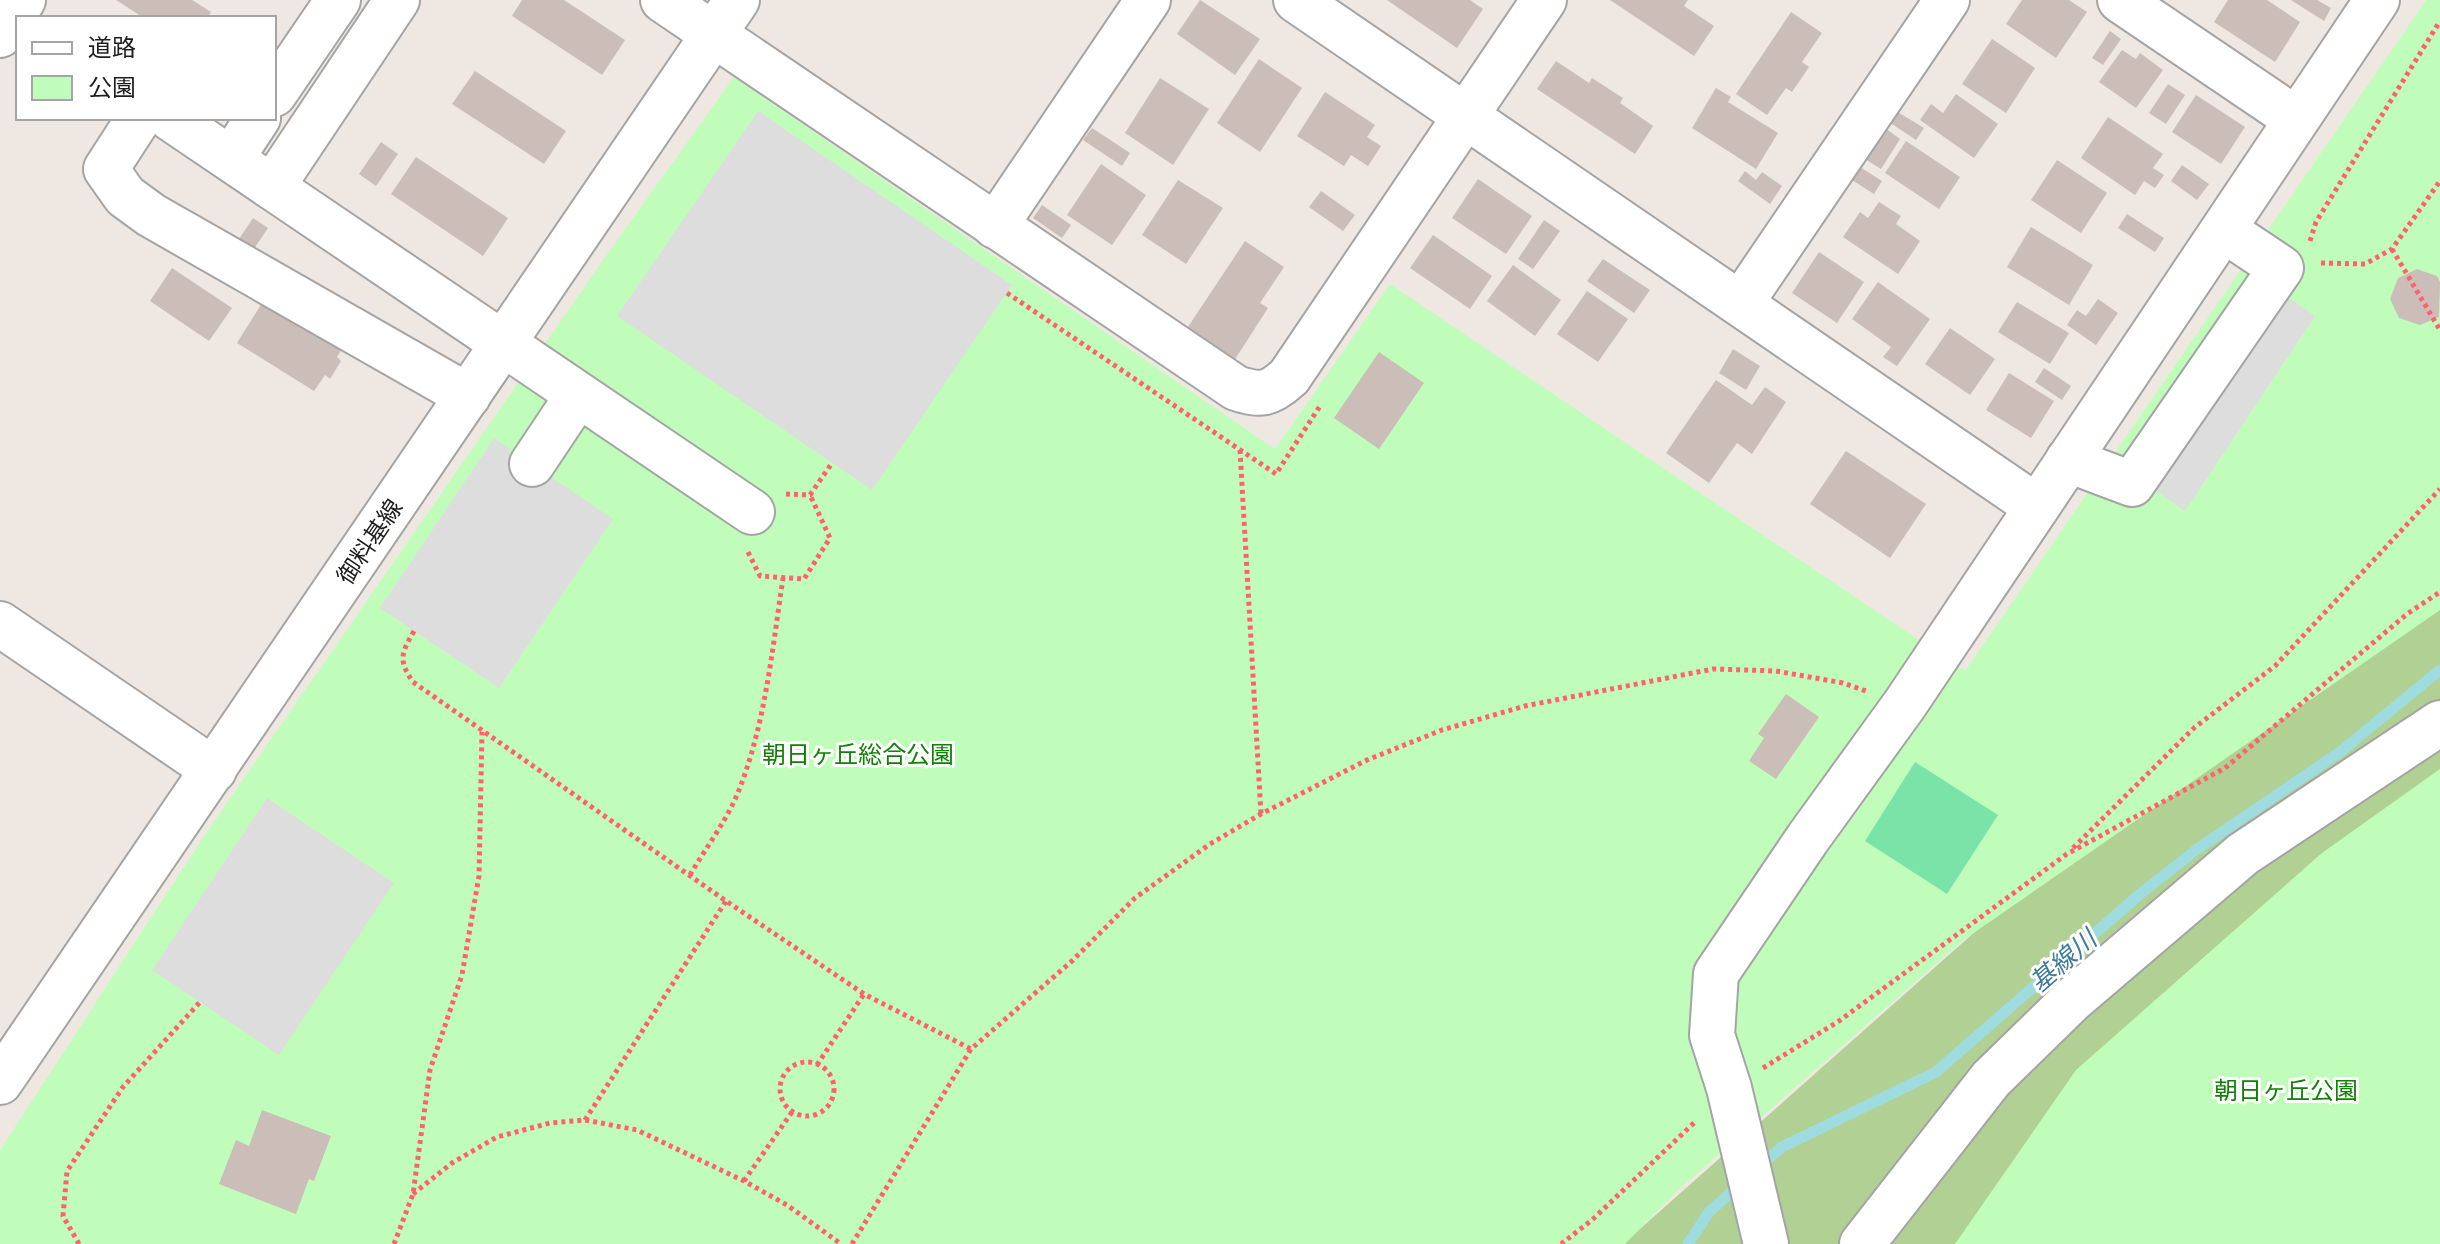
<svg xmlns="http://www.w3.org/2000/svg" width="2440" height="1244" viewBox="0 0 2440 1244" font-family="Lato,'Noto Sans JP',sans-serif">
	<rect width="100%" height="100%" fill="#efe8e2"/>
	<polygon fill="#b0d193" points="2440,596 2440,1244 1623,1244 1995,914"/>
	<g fill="#c1fdba">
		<polygon points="2426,0 2440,0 2440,610 1962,941 1677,1191 1625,1244 0,1244 0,1150 204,836 596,270 734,77 1275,449 1390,284 1965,671"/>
		<polygon points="2440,769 2440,1244 1955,1244 2076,1070 2322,853"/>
	</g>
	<polygon fill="#7ae4a8" points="1915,762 1998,815 1947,894 1865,841"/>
	<g fill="#ddd">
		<polygon points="758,111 1012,285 872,490 617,316"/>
		<polygon points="2260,279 2315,316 2185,511 2130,473"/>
		<polygon points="494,438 613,519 499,688 380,608"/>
		<polygon points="267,798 394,883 279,1055 152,970"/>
	</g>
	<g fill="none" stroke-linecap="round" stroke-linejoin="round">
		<g stroke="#9fdce0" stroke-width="11">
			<polyline points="1758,1168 1782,1147 1936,1072 2140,894 2200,847 2340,752 2440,670"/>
			<polyline points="1688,1244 1709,1212 1743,1182"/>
		</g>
	</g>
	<g fill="#cbbdb8">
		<polygon points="116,0 192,0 211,12 207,18 144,18"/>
		<polygon points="522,0 564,0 625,40 602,75 512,16"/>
		<polygon points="1200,0 1260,39 1235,75 1177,34"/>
		<polygon points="1387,0 1470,0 1483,9 1457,48"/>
		<polygon points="1610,0 1688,0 1684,6 1714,26 1694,56"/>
		<polygon points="2022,0 2069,0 2087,12 2056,58 2006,24"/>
		<polygon points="2228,0 2267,0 2300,22 2275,62 2214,22"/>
		<polygon points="2291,0 2317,0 2331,8 2324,21"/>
		<polygon points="1791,12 1822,33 1802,62 1809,67 1792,92 1786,88 1767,115 1736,94"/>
		<polygon points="2110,31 2121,39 2103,65 2092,58"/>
		<polygon points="1992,39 2035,68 2006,113 1962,84"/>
		<polygon points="2122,50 2136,59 2140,53 2163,70 2136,108 2099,82"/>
		<polygon points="1259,59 1302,88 1260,152 1217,123"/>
		<polygon points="1556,61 1589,83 1592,78 1623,98 1620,103 1653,126 1635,154 1537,89"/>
		<polygon points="475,71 566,131 544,164 452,104"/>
		<polygon points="1160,78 1209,109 1173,165 1125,133"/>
		<polygon points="2168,84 2185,95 2166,124 2149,113"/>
		<polygon points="1716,88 1731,97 1728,102 1778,133 1756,169 1692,128"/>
		<polygon points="1325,92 1375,125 1367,137 1381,146 1368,166 1351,155 1344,166 1297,136"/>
		<polygon points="1956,94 1998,124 1974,158 1920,120 1931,104 1943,113"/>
		<polygon points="2196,95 2245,127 2221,164 2172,132"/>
		<polygon points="1896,111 1924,128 1916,140 1889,122"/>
		<polygon points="2108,117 2163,154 2153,168 2164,175 2155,188 2144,181 2135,195 2081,158"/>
		<polygon points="1092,128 1130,153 1122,166 1083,140"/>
		<polygon points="1885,128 1900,139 1881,169 1865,159"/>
		<polygon points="1906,141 1960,177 1939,209 1885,173"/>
		<polygon points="381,142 398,154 376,186 359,174"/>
		<polygon points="416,157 508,218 483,256 391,194"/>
		<polygon points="2057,160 2107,193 2081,233 2031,200"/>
		<polygon points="1101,164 1146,195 1112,245 1067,215"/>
		<polygon points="2182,165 2209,184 2197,200 2171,181"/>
		<polygon points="1860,167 1882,181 1874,194 1852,180"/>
		<polygon points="1745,171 1756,180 1762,172 1782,186 1770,204 1738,181"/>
		<polygon points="1478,179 1532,216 1506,254 1452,218"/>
		<polygon points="1178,180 1223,208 1186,264 1142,235"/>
		<polygon points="1321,191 1355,215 1343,231 1309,207"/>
		<polygon points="1879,202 1901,216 1896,224 1920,241 1898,274 1843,237 1860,212 1868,218"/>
		<polygon points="1042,205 1071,225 1062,238 1033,218"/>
		<polygon points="2127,214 2164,238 2155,252 2118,228"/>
		<polygon points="253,218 268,228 250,255 235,245"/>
		<polygon points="1544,220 1560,231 1533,269 1518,259"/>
		<polygon points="2031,227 2093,265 2069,305 2007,267"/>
		<polygon points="1433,235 1492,276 1470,309 1410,268"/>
		<polygon points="1245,241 1284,267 1260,303 1268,308 1232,364 1184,333"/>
		<polygon points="1819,252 1864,282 1837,323 1792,293"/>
		<polygon points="1603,259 1650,290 1634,313 1587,281"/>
		<polygon points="1513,265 1561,300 1535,336 1487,301"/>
		<polygon points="172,268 232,308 209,341 150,301"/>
		<polygon points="2417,269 2437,276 2440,282 2439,317 2420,325 2399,318 2390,299 2398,278"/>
		<polygon points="1878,282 1930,319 1897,366 1883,357 1891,347 1852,319"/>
		<polygon points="1587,291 1628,319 1598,362 1557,334"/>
		<polygon points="267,295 345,344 337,357 341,361 330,379 325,375 314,391 237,343"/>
		<polygon points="2098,299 2118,313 2096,345 2067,325 2077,310 2086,316"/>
		<polygon points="2017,302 2069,333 2050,364 1998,332"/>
		<polygon points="1950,328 1995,359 1970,395 1925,364"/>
		<polygon points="1733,349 1760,366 1746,390 1719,373"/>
		<polygon points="1379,352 1424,383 1379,449 1334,418"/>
		<polygon points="2044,368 2071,386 2062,400 2035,382"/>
		<polygon points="2009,373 2054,401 2031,438 1986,410"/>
		<polygon points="1716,380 1752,405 1765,387 1786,402 1752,454 1737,443 1709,483 1666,453"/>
		<polygon points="1846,451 1926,504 1890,558 1810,504"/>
		<polygon points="1786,694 1819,717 1776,779 1749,761 1764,738 1758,734"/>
		<polygon points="262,1110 331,1136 314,1181 309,1179 296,1214 219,1184 236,1140 249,1146"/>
	</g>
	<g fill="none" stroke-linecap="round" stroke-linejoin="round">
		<defs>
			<g id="minor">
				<path d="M 663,0 L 1236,388 C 1261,396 1269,395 1289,377 L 1544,0"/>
				<polyline points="1296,0 2037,507"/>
				<polyline points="2120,0 2296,119"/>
				<polyline points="0,35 23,0"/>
				<polyline points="274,94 338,0"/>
				<polyline points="139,118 106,169 125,196 151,215 468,396"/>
				<polyline points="170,118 752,512"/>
				<polyline points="231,159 258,118"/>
				<polyline points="272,187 397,0"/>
				<polyline points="995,226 1148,0"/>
				<polyline points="1741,303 1947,0"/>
				<polyline points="2068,460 2132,484 2281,268 2224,230"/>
				<polyline points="532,464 578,395"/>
				<polyline points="0,624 214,770"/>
				<polyline points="0,1082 737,0"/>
				<polyline points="1766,1244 1729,1088 1712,1035 1716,974 1808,838 1905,704 2377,0"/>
				<polyline points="1862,1244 1991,1079 2072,1000 2243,854 2440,723"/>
			</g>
		</defs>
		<use href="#minor" stroke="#a4a4a4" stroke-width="48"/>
		<g stroke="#ff626e" stroke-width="5" stroke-dasharray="4 4" stroke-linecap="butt">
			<polyline points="2310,241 2316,222 2440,21"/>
			<polyline points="2392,249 2440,330"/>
			<polyline points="2321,263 2365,264 2392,249 2440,181"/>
			<polyline points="1007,293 1276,474 1320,406"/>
			<polyline points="1240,450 1261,814"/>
			<polyline points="786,494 810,495 832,463"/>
			<polyline points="748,552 760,576 804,579 830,538 810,495"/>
			<path d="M 414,631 C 401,654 398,660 413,682 L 726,901 L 864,994 L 971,1049"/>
			<polyline points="2073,848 2194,728 2275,666 2440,489"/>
			<path d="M 690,875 C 705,849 725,823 737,795 C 765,727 772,651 783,578"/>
			<circle cx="807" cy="1089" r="27"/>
			<polyline points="817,1065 864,994"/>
			<polyline points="1763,1068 1839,1021 2067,854 2225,768 2407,614 2440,592"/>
			<polyline points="585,1120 726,901"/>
			<polyline points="744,1181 792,1112"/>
			<polyline points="413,1194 452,1163 497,1137 550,1123 585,1120 637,1130 744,1181 787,1205 841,1244"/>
			<polyline points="79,1244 63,1216 67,1171 123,1087 200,1002"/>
			<polyline points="394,1244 413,1194 430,1070 462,975 479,876 482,732"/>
			<polyline points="852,1244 971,1049 1072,961 1135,898 1210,844 1261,814 1367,760 1442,730 1525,706 1713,669 1776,671 1843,683 1866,691"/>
			<polyline points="1561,1244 1592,1220 1696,1121"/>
		</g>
		<use href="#minor" stroke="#fff" stroke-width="44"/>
	</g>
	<g text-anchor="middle" stroke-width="6" stroke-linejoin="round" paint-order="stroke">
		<g font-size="24" fill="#1d1d1d" stroke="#fff">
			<text transform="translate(370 542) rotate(-56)" y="8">御料基線</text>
		</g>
		<g font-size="24" fill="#108104" stroke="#fff">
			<text x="858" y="763">朝日ヶ丘総合公園</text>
			<text x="2286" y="1099">朝日ヶ丘公園</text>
		</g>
		<g font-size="26" font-style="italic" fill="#3c7b9a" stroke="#fff">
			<text transform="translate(2063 961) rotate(-41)" y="9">基線川</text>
		</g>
	</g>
	<rect x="16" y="16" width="260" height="104" fill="#ffffff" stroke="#a5a5a5" stroke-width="2"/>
	<rect x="32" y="42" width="40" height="12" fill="#ffffff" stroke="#a5a5a5" stroke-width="2"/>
	<text x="88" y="56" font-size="24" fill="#1d1d1d">道路</text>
	<rect x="32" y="76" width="40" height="24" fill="#c1fdba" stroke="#a5a5a5" stroke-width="2"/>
	<text x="88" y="96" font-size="24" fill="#1d1d1d">公園</text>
</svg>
